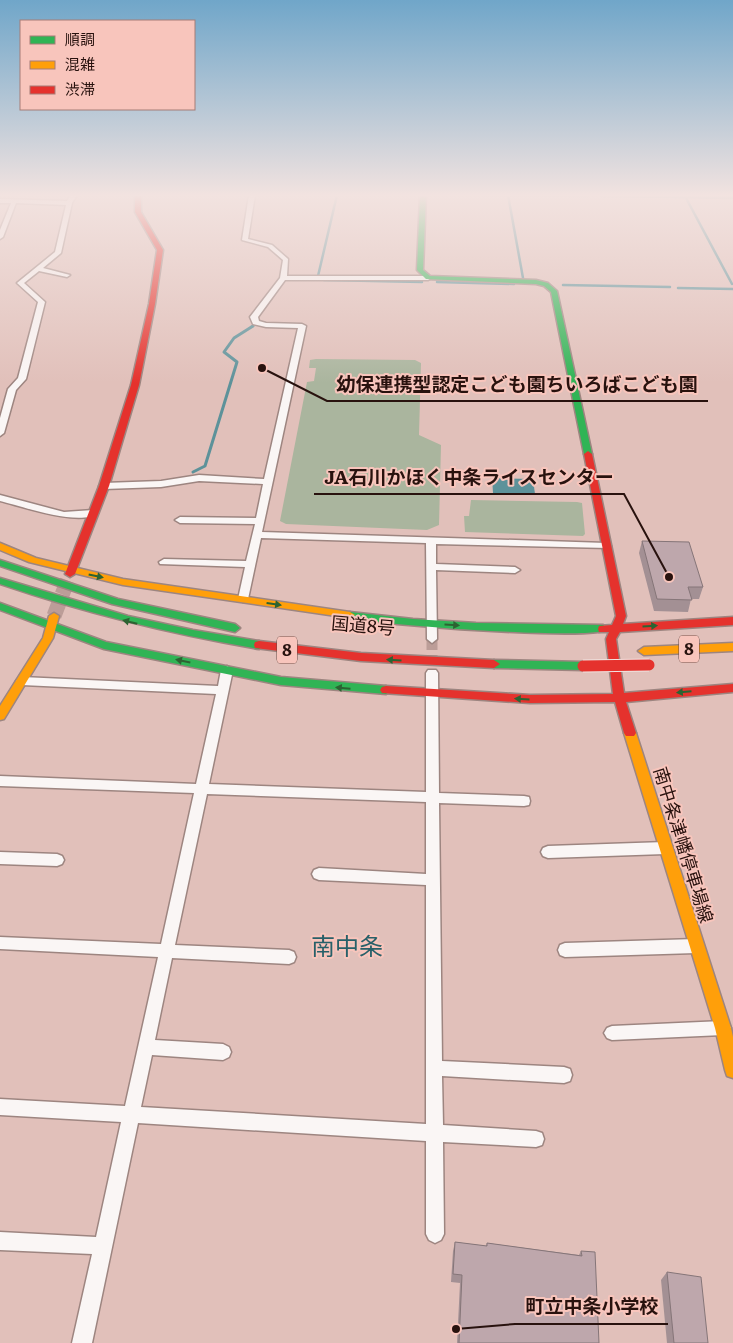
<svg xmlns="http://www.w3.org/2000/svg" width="733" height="1343" viewBox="0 0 733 1343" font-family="Literata,'Noto Sans JP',serif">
	<rect width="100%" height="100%" fill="#e1c0ba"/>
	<g fill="#aab59e">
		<polygon points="316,359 415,360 421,363 419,435 441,445 439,525 427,530 286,524 280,521 307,382 314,381 316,368 309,368 310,360"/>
		<polygon points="471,500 577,502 582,503 585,534 583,536 465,532 464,516 469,516"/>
	</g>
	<polygon fill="#5d929a" points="492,478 533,479 535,494 493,493"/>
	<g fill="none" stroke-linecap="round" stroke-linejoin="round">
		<g stroke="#5d929a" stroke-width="2.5">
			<polyline points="482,195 588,196"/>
			<polyline points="508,195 523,278"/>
			<polyline points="602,196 733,198"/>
			<polyline points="686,198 732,284"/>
			<polyline points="318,276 337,195"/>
			<polyline points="324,280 422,282"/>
			<polyline points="437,282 514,284"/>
			<polyline points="563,285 670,287"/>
			<polyline points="678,288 733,289"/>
			<polyline points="251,327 253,326"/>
		</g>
		<polyline stroke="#5d929a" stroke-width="3" points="193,472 205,466 237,362 224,352 234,338 253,326"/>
		<polyline stroke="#bc9d98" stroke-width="11" stroke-dasharray="11 5" stroke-linecap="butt" points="432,639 432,673"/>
		<polyline stroke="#bc9d98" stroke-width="15" stroke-dasharray="15 8" stroke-linecap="butt" points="54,616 70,574"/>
		<defs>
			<g id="street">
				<polygon points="71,195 77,195 72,203 61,253 43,268 70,275 67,277 39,271 24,283 45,302 26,379 16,390 4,433 0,436 0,418 8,389 18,378 38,302 17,283 55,252 66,205 16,203 3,237 0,239 0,230 11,203 0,203 0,199 67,201"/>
				<polygon points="249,195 255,195 248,239 272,245 288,259 287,276 428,276 431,278 428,280 285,280 258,317 259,321 266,323 302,324 306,326 262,532 606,543 611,546 609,548 436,544 436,564 515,567 520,570 515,573 436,570 437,639 432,643 427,639 426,543 261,538 248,599 243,602 238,599 245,567 160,564 159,562 164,559 246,561 255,524 180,523 175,520 180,517 256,518 263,484 199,481 161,487 104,489 99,486 104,483 161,481 199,475 264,479 298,328 266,327 253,324 250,317 280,278 283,260 268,247 242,240"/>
				<path d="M 0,495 L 64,512 L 93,510 L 98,513 C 80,527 21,506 0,501 Z"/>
				<path d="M 227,666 L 233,670 L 209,784 L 426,792 L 426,673 L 428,670 L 436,670 L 438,673 L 439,793 L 524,796 L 529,797 L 530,801 L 529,805 L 524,806 L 439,803 L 442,1061 L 564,1067 L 570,1069 L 572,1075 L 570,1081 L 564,1083 L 442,1076 L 443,1125 L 536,1131 L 542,1133 L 544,1139 L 542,1145 L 536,1147 L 443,1142 L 444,1234 L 441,1240 L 435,1243 L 429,1240 L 426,1234 L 426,1141 L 138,1123 L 92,1343 L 72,1343 L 92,1254 L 0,1250 L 0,1232 L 96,1237 L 121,1122 L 0,1115 L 0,1099 L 125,1106 L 158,957 L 0,949 L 0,937 L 161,944 L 194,793 L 0,786 L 0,776 L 196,784 L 216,694 L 22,685 L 16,681 L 22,677 L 218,686 L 221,670 ZM 207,794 L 426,802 L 426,874 L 319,868 L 314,870 L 312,874 L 314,878 L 319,880 L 426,885 L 426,1124 L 141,1107 L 152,1055 L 223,1060 L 229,1057 L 231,1052 L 229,1047 L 223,1044 L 155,1040 L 172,958 L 289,964 L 294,962 L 296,957 L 294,952 L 289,950 L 175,945 Z"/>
				<polygon points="665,842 670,844 672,848 670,852 665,854 548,858 543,856 541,852 543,848 548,846"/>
				<polygon points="0,852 57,854 62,856 64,860 62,864 57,866 0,864"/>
				<polygon points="696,939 701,941 703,946 701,951 696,953 565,957 560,955 558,950 560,945 565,943"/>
				<polygon points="723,1021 728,1023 731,1028 728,1033 723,1035 612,1040 607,1038 604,1033 607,1028 612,1026"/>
			</g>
			<g id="fast">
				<polygon points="420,195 426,195 423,270 430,276 536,280 548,283 557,291 592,454 591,456 588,457 584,454 551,292 544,286 536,284 426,279 417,270"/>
				<polygon points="0,560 118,599 235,624 240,628 235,632 112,604 0,566"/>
				<path d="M 0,578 L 128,616 L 193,630 L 259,641 L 264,645 L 259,649 C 171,634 85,613 0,584 Z"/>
				<polygon points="0,603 106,642 281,677 386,686 392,690 386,694 281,685 104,649 0,610"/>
				<path d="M 350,612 L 413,619 L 476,623 L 603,625 L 608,629 C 598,641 373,625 346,617 L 345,615 L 346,613 Z"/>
				<polygon points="494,660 583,662 589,666 583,670 494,668 488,664"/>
			</g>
			<g id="slow">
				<polygon points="0,543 36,558 123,579 350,612 355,615 350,618 123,585 29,562 0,550"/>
				<polygon points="54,613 59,616 53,638 4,719 0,720 0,706 43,638 49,616"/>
				<polygon points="733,643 733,651 644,655 638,651 644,647"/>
				<polygon points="630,729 634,730 636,733 731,1028 733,1037 733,1078 727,1076 725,1070 715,1028 624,733 626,730"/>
			</g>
			<g id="jam">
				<polygon points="135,195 141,195 141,212 163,250 155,304 139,385 109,486 75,574 70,577 65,574 99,486 131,385 149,304 157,250 135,212"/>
				<polygon points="588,451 592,454 626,616 623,624 733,617 733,625 620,632 616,639 624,693 733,684 733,692 626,702 636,733 634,736 626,736 624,733 615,702 530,703 382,693 380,690 382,687 386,686 530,695 613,694 606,639 609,632 599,632 598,629 599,626 612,625 616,616 584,454"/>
				<polygon points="259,641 361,653 494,660 500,664 494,668 361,661 255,648 254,645 255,642"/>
			</g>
		</defs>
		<use href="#street" stroke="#9d8580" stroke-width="3"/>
		<use href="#fast" stroke="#9d8580" stroke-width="3"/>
		<use href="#slow" stroke="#9d8580" stroke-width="3"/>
		<use href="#jam" stroke="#9d8580" stroke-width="3"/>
		<use href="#street" fill="#faf6f5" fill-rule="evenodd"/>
		<use href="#fast" fill="#30b455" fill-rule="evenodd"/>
		<use href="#slow" fill="#ff9f0a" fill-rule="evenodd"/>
		<use href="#jam" fill="#e5322d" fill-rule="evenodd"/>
		<defs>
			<polyline id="jam-bridge" points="583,666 649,665"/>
		</defs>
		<use href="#jam-bridge" stroke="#f2e3e0" stroke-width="13" stroke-linecap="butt"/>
		<use href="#jam-bridge" stroke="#e5322d" stroke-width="11"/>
	</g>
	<g fill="#a39094">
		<polygon points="642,541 703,587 699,599 691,599 688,612 654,611 639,553"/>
		<polygon points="455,1242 486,1246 487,1243 579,1255 581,1251 599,1343 457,1343 460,1283 451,1282 453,1251"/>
		<polygon points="667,1272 708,1343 667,1343 661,1280"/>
	</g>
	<g fill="#bea7ac" stroke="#857578">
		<polygon points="642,541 689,542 703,587 688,587 692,600 657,599"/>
		<polygon points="455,1242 487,1246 487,1243 582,1256 581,1251 595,1252 599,1343 459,1343 462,1275 453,1274"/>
		<polygon points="667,1272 701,1277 708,1343 674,1343"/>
	</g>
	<defs><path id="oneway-solid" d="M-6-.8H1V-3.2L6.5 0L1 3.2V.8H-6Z" transform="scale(1.25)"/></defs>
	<g fill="#2c6332">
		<use href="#oneway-solid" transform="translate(96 576) rotate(12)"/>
		<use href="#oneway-solid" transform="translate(274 604) rotate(8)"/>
		<use href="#oneway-solid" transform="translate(130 622) rotate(-166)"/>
		<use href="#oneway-solid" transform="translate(452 625) rotate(3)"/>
		<use href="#oneway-solid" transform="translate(650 626) rotate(-4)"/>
		<use href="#oneway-solid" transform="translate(394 660) rotate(-176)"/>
		<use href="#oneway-solid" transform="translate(183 661) rotate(-168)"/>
		<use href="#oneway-solid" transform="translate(343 688) rotate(-175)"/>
		<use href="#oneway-solid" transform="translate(684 692) rotate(175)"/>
		<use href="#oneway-solid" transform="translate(522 699) rotate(-177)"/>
	</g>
	<linearGradient id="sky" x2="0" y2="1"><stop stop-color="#70a6c9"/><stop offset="0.51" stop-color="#f2e3e0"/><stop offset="1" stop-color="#f2e3e0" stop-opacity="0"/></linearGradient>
	<rect width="733" height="383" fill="url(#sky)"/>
	<g text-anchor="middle" stroke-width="4" stroke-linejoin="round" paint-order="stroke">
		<g fill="#f8c5bc" stroke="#664842" stroke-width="1">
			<rect x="679" y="635.5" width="20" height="27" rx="4"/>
			<rect x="277" y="636.5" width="20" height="27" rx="4"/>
		</g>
		<g font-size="16" font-weight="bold" fill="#28120e">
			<text x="689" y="655">8</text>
			<text x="287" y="656">8</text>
		</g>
		<g font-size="18" fill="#28120e" stroke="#f8c5bc">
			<text transform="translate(363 626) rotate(5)" y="6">国道8号</text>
			<text transform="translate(683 845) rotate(73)" y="6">南中条津幡停車場線</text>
		</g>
		<g font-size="24" fill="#286069" stroke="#f8c5bc">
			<text x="347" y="955">南中条</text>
		</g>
	</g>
	<path fill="none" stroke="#28120e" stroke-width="2" d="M262 368L327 401H708M669 577L624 494H314M456 1329L515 1324H668"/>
	<g fill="#28120e" stroke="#f8c5bc" stroke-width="2">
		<circle cx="262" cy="368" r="5"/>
		<circle cx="669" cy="577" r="5"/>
		<circle cx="456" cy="1329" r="5"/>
	</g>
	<g font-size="19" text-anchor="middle" font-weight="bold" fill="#28120e" stroke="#f8c5bc" stroke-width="4" stroke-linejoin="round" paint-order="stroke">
		<text x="517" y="391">幼保連携型認定こども園ちいろばこども園</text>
		<text x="469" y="484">JA石川かほく中条ライスセンター</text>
		<text x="592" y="1313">町立中条小学校</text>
	</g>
	<rect x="20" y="20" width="175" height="90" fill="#f8c5bc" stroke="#a57d76"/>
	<rect x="30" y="36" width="25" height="8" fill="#30b455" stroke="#a57d76"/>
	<text x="65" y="45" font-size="15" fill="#28120e">順調</text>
	<rect x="30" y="61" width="25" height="8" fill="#ff9f0a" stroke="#a57d76"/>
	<text x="65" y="70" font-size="15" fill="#28120e">混雑</text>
	<rect x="30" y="86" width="25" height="8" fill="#e5322d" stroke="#a57d76"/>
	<text x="65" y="95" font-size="15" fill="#28120e">渋滞</text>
</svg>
